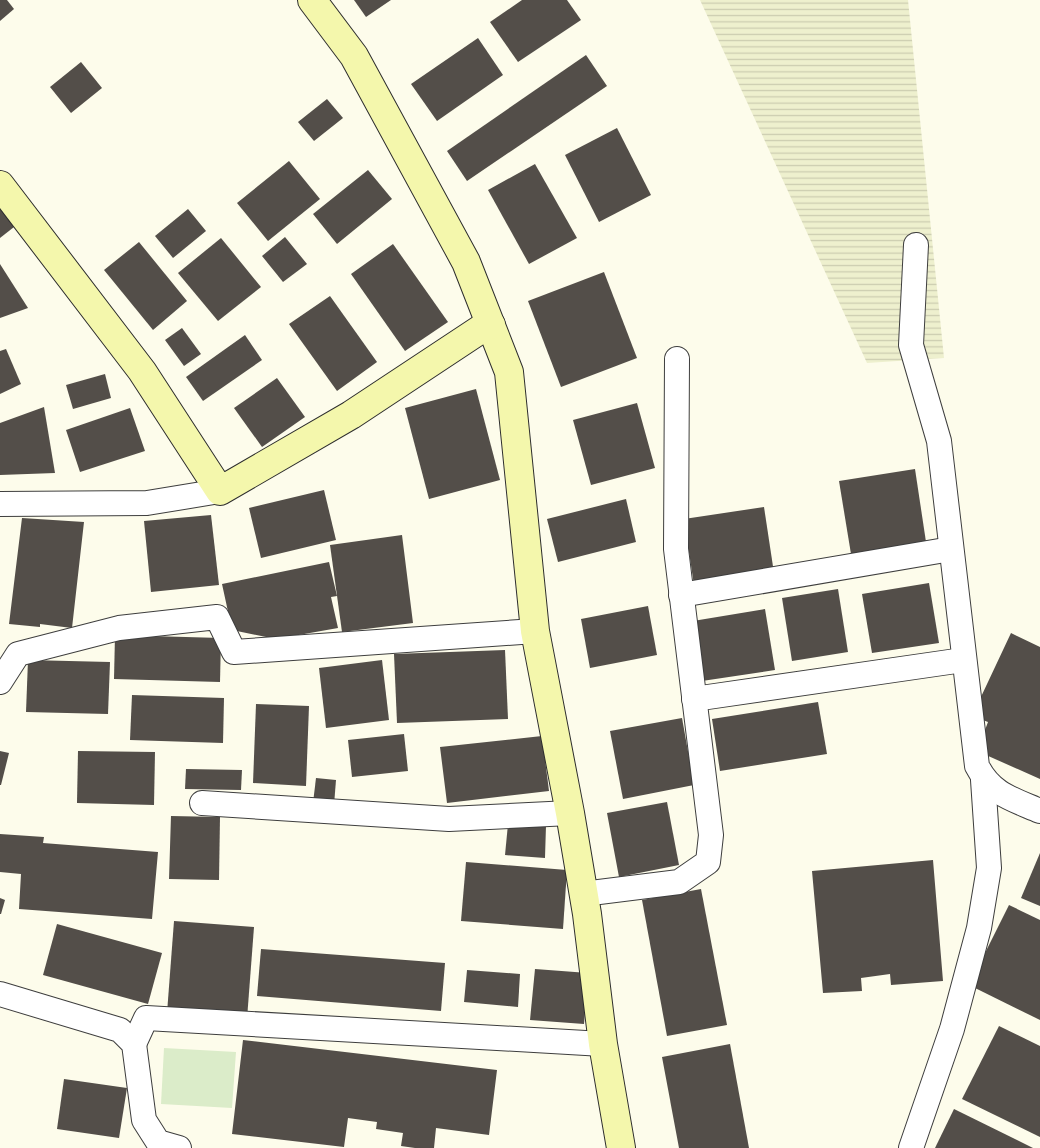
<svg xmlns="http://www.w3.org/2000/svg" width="1040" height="1148" viewBox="0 0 1040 1148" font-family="'Playfair Display',serif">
	<defs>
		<pattern id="farmland-rules" width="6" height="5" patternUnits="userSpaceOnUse" patternTransform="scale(1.25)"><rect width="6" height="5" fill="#eef0ce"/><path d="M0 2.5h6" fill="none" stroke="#cbccb0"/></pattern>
	</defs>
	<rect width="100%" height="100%" fill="#fdfceb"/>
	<polygon fill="url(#farmland-rules)" points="700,0 908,0 944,358 867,363"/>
	<polygon fill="#dbecc9" points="164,1048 236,1052 232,1108 161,1104"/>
	<g fill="#534e49">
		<polygon points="0,0 7,0 14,9 0,21"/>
		<polygon points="354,0 391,0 366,17"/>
		<polygon points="522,0 567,0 581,20 518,62 490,22"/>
		<polygon points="478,38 503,75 437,121 411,84"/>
		<polygon points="586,55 607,86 467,181 447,151"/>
		<polygon points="81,62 102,88 71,113 50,87"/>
		<polygon points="327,99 343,118 314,141 298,122"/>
		<polygon points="617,128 651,195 599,222 565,155"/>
		<polygon points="289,161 320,199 268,241 237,203"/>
		<polygon points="535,164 577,238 529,264 488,190"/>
		<polygon points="368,170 392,199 337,244 313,214"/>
		<polygon points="0,208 14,227 0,238"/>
		<polygon points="188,209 206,231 173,258 155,236"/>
		<polygon points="285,237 307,264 283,282 262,256"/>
		<polygon points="221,238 261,287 218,321 178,273"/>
		<polygon points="139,242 187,301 153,330 104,270"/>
		<polygon points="393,244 448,322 405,351 351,274"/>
		<polygon points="0,264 28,308 0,318"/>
		<polygon points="604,272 637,358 561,387 528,301"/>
		<polygon points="330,296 377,362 337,391 289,324"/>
		<polygon points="182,328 201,354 184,366 165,340"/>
		<polygon points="245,335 262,360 203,401 186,377"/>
		<polygon points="6,349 21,384 0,394 0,351"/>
		<polygon points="105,374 111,398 73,409 66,385"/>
		<polygon points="277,378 305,417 262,447 234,408"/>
		<polygon points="476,389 500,480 429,499 405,408"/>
		<polygon points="637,403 655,468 591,485 573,420"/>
		<polygon points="44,407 55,473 0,475 0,423"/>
		<polygon points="130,408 145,451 80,472 66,430"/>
		<polygon points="915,469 926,542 851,554 839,481"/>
		<polygon points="324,490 336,540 261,558 249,508"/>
		<polygon points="626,499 636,542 558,562 547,519"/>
		<polygon points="764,507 774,573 694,585 684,519"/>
		<polygon points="211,515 219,585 151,592 144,521"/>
		<polygon points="22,518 84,522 72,628 40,624 40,627 9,624"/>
		<polygon points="402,535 413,623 342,632 330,545"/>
		<polygon points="329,562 337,596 331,597 338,628 276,639 232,630 222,584"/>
		<polygon points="929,583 939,643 872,653 862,594"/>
		<polygon points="838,589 848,652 792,661 782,598"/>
		<polygon points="648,606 657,655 590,668 581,619"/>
		<polygon points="765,609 775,670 702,681 693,621"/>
		<polygon points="1011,633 1040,647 1040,779 977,751 988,722 972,716"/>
		<polygon points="115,635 221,638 220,682 114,679"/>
		<polygon points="505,650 508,719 397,723 394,654"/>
		<polygon points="28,660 110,662 108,714 26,712"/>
		<polygon points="382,660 389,720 326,728 319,668"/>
		<polygon points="132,695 224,698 223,743 130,740"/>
		<polygon points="818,702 827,754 720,771 712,719"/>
		<polygon points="256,704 309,706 306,786 253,783"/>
		<polygon points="682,718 694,785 623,799 610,731"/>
		<polygon points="404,734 408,771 352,777 348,740"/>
		<polygon points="542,736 549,791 447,803 440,747"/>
		<polygon points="0,751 9,753 1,785 0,785"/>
		<polygon points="78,751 155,752 154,805 77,803"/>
		<polygon points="186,769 242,770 241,790 185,789"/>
		<polygon points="316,778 336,780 334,805 313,803"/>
		<polygon points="667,802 679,865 619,877 607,813"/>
		<polygon points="171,816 220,817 219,880 169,879"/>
		<polygon points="508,824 546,825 545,858 505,855"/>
		<polygon points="0,834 44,837 43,843 158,852 152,919 19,909 21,874 0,872"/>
		<polygon points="1040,853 1040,906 1021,898"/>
		<polygon points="933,860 943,981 891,985 890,974 861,978 862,991 823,993 812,871"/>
		<polygon points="466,862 567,870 563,929 461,921"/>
		<polygon points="701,889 727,1025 667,1036 642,900"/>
		<polygon points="0,898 5,900 1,914 0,914"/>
		<polygon points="1009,905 1040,920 1040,1020 969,985"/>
		<polygon points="174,921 254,927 247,1019 167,1013"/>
		<polygon points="57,924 162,953 148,1004 43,975"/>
		<polygon points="261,949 445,963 441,1011 257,996"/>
		<polygon points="535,969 588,973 584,1024 530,1020"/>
		<polygon points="467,970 520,974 518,1007 464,1002"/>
		<polygon points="999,1026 1040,1046 1040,1137 962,1099"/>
		<polygon points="243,1040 497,1070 489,1135 436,1128 434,1148 415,1148 401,1146 403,1133 376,1129 377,1122 348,1118 344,1147 232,1134"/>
		<polygon points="730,1044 749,1148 679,1148 662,1057"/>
		<polygon points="64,1079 127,1088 119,1138 57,1129"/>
		<polygon points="954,1109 1033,1148 935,1148"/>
	</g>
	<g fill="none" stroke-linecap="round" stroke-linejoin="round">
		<defs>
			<g id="street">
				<path d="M 916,245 L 911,345 L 939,441 L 977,766 C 991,794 1012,799 1040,811"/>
				<polyline points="0,504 147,503 220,491"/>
				<polyline points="681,595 951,549"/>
				<polyline points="0,682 18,654 119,628 217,617 234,652 535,631"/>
				<polyline points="694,699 963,660"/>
				<polyline points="202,803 449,819 570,813"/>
				<polyline points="583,894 679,882 708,862 711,835 676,549 677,359"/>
				<polyline points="0,994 120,1030 134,1044 144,1120 158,1142 179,1148"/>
				<polyline points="134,1044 146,1018 603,1044"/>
				<polyline points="911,1148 952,1029 979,928 989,868 983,780"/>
			</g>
			<g id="secondary">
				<polyline points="312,0 354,56 466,262 509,372 535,631 570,813 587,914 603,1044 621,1148"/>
				<polyline points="0,185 142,371 220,491 351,415 487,325 491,325"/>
			</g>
		</defs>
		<use href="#street" stroke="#3e3e3e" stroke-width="26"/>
		<use href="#secondary" stroke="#2d2d2d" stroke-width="30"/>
		<use href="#street" stroke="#fff" stroke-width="24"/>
		<use href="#secondary" stroke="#f4f7ac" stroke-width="28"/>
	</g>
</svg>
